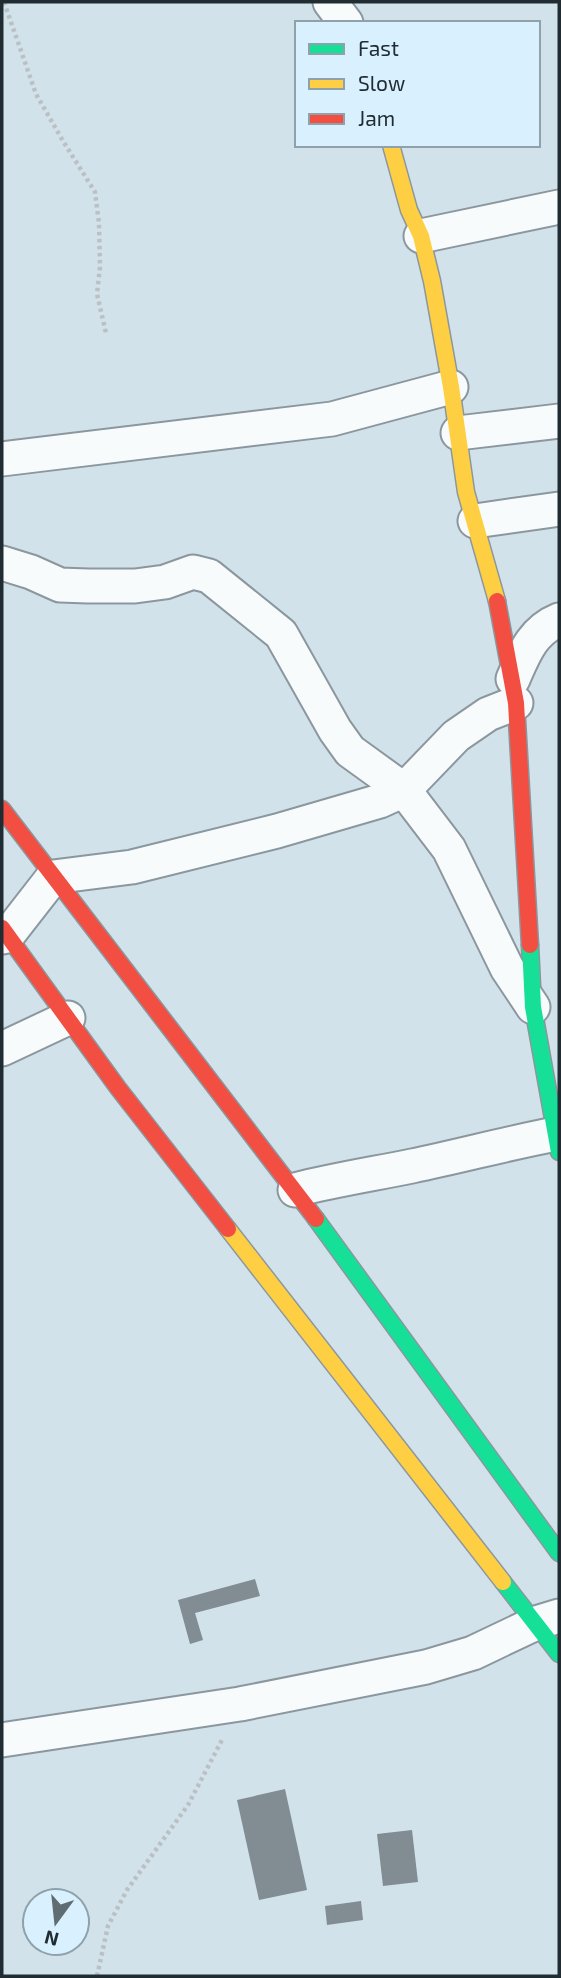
<svg xmlns="http://www.w3.org/2000/svg" width="561" height="1978" viewBox="0 0 561 1978" font-family="'Exo 2',sans-serif">
	<rect width="100%" height="100%" fill="#d2e2ea"/>
	<g fill="#818c93">
		<polygon points="255,1579 260,1596 195,1613 203,1640 190,1644 178,1600"/>
		<polygon points="285,1789 307,1890 259,1900 237,1800"/>
		<polygon points="412,1830 418,1882 383,1886 377,1834"/>
		<polygon points="361,1901 363,1920 327,1925 325,1906"/>
	</g>
	<g fill="none" stroke-linecap="round" stroke-linejoin="round">
		<defs>
			<g id="street">
				<polyline points="330,2 346,23"/>
				<polyline points="421,236 559,207"/>
				<polyline points="458,433 559,421"/>
				<polyline points="2,459 332,419 451,387"/>
				<polyline points="475,521 559,509"/>
				<polyline points="2,563 31,572 60,585 88,586 135,586 165,582 193,572 209,576 281,634 335,730 350,751 404,790 449,849 507,968 533,1007"/>
				<path d="M 513,679 C 524,654 532,631 559,620"/>
				<polyline points="2,937 7,936 53,877 132,867 277,831 380,801 404,790 456,736 488,714 516,703"/>
				<polyline points="2,1049 68,1018"/>
				<path d="M 295,1190 C 334,1180 373,1174 412,1166 C 461,1156 508,1143 556,1134"/>
				<polyline points="2,1740 240,1704 426,1667 473,1653 536,1623 559,1616"/>
			</g>
			<g id="fast">
				<polyline points="530,945 533,1007 559,1152"/>
				<polyline points="316,1219 559,1553"/>
				<polyline points="503,1582 559,1654"/>
			</g>
			<g id="slow">
				<polyline points="391,145 409,210 421,236 432,281 451,387 466,492 497,601"/>
				<polyline points="228,1229 503,1582"/>
			</g>
			<g id="jam">
				<polyline points="497,601 516,703 530,945"/>
				<polyline points="2,809 316,1219"/>
				<polyline points="2,928 118,1088 228,1229"/>
			</g>
		</defs>
		<use href="#street" stroke="#8b979e" stroke-width="37"/>
		<use href="#fast" stroke="#8b979e" stroke-width="19"/>
		<use href="#slow" stroke="#8b979e" stroke-width="19"/>
		<use href="#jam" stroke="#8b979e" stroke-width="19"/>
		<g stroke="#bbc0c4" stroke-width="4.5" stroke-dasharray="3.5 3.5" stroke-linecap="butt">
			<polyline points="4,2 36,94 63,141 95,192 99,223 100,267 97,294 106,333"/>
			<polyline points="97,1976 108,1926 127,1890 188,1805 223,1738"/>
		</g>
		<use href="#street" stroke="#f8fbfc" stroke-width="33"/>
		<use href="#fast" stroke="#16e098" stroke-width="16"/>
		<use href="#slow" stroke="#ffcf43" stroke-width="16"/>
		<use href="#jam" stroke="#f24e42" stroke-width="16"/>
	</g>
	<rect width="561" height="1978" fill="none" stroke="#212c32" stroke-width="7"/>
	<rect x="295" y="21" width="245" height="126" fill="#d9f1fe" stroke="#8fa2ac" stroke-width="2"/>
	<rect x="309" y="44" width="35" height="10" fill="#16e098" stroke="#8fa2ac" stroke-width="2"/>
	<text x="358" y="56" font-size="21" fill="#212c32">Fast</text>
	<rect x="309" y="79" width="35" height="10" fill="#ffcf43" stroke="#8fa2ac" stroke-width="2"/>
	<text x="358" y="91" font-size="21" fill="#212c32">Slow</text>
	<rect x="309" y="114" width="35" height="10" fill="#f24e42" stroke="#8fa2ac" stroke-width="2"/>
	<text x="358" y="126" font-size="21" fill="#212c32">Jam</text>
	<g transform="translate(56 1922) rotate(195)"><circle r="33" fill="#d9f1fe" stroke="#8fa2ac" stroke-width="2"/>
	<path d="M0-5L12 26L0 18L-12 26Z" fill="#5f6c72"/>
	<text y="-10" font-size="19" font-weight="bold" text-anchor="middle" fill="#212c32">N</text>
	</g>
</svg>
